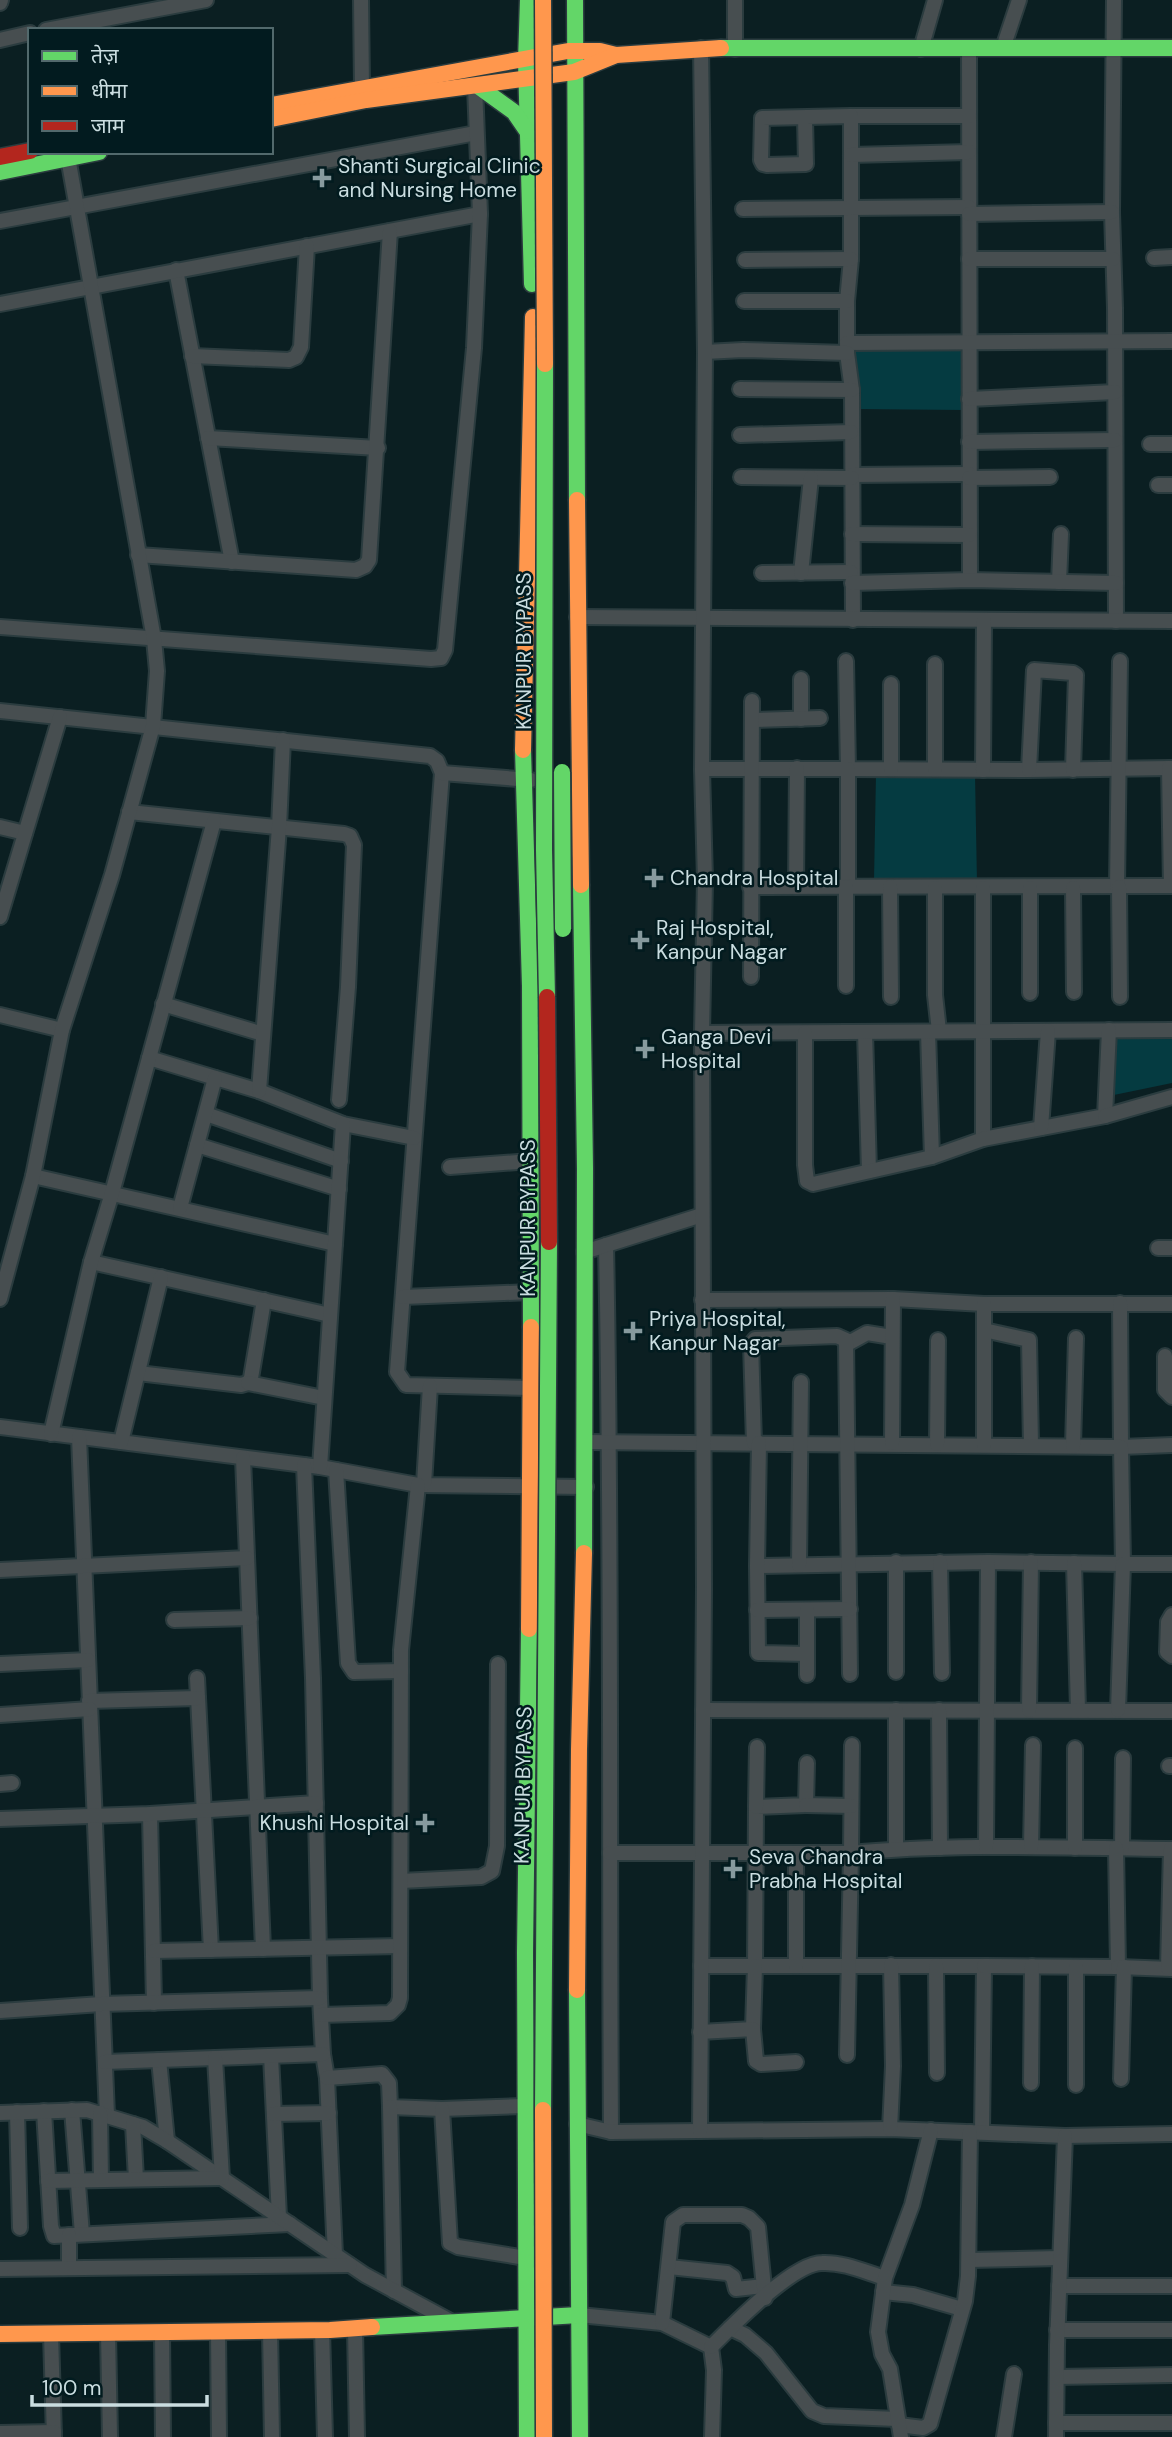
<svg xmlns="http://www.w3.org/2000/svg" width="1172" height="2437" viewBox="0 0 1172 2437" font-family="'DM Sans','Noto Sans Devanagari',sans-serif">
	<rect width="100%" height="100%" fill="#0b1f22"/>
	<g fill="#053b41">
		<polygon points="964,347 963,410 856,409 855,349"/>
		<polygon points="876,774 975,774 977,883 874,880"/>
		<polygon points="1172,1038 1172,1083 1109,1096 1113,1039"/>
	</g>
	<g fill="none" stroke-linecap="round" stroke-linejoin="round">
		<defs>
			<g id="street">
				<polyline points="361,0 362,87 364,96"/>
				<polyline points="1114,0 1112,212 1115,308 1116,621"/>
				<polyline points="0,3 1,0"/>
				<polyline points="46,30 206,0"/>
				<polyline points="0,40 30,33"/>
				<polyline points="969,48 970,580"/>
				<polyline points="1003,48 1019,0"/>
				<polyline points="735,49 735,0"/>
				<polyline points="921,49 935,0"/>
				<polyline points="851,116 969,116"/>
				<polyline points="805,118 806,164 767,165 763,164 761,160 762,118 851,116 851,259 847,301 847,353 852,390 853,620"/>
				<polyline points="851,155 969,152"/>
				<polyline points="743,209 969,207"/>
				<polyline points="969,214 1112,212"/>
				<polyline points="0,221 476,133"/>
				<polyline points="1154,258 1172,257"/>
				<polyline points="969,259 1113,259"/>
				<polyline points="745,260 851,259"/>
				<polyline points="176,270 232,562"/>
				<polyline points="744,301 847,301"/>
				<polyline points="0,304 480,214"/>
				<polyline points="847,343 1172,341"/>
				<polyline points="705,352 743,350 847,353"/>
				<polyline points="192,356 289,360 296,357 301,347 307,246"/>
				<polyline points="740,389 852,390"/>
				<polyline points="969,399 1115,392"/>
				<polyline points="740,435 851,432"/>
				<polyline points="208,438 378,448"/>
				<polyline points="969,442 1115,440"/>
				<polyline points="1150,444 1172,444"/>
				<polyline points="852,475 969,474"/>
				<polyline points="741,477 852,478"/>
				<polyline points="969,478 1050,477"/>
				<polyline points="1158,485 1172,485"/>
				<polyline points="852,534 969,535"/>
				<polyline points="138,555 356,570 365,566 369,560 390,231"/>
				<polyline points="762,573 851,572"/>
				<polyline points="801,573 811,478"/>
				<polyline points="1059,582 1061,534"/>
				<polyline points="852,583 970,580 1116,583"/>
				<polyline points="577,617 1172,621"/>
				<polyline points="0,627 431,659 441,658 445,650 474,348 480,214 475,86"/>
				<polyline points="846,661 848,769 1029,770 1172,768"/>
				<polyline points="935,664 935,769"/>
				<polyline points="891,684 891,769"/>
				<polyline points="0,711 430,756 437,761 442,773 397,1372 406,1385 531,1388"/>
				<polyline points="801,719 801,679"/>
				<polyline points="752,720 820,718"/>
				<polyline points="1169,768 1171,886"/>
				<polyline points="702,769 848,769 848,886"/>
				<polyline points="983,770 984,620"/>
				<polyline points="1029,770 1034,670 1073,673 1076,675 1073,770"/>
				<polyline points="442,773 531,780"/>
				<polyline points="129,812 344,834 350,836 354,845 348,987 339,1100"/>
				<polyline points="0,827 25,833"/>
				<polyline points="750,887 1172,886"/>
				<polyline points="796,887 797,768"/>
				<polyline points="890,887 891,997"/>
				<polyline points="1117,887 1120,661"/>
				<polyline points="1119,887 1120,997"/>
				<polyline points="935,888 935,995 939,1031"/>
				<polyline points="983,888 983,1139"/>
				<polyline points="1030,888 1030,993"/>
				<polyline points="1073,888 1074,992"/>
				<polyline points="0,917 60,717"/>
				<polyline points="751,977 752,701"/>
				<polyline points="846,986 846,887"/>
				<polyline points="163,1004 263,1034"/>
				<polyline points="0,1015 62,1030"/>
				<polyline points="865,1032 869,1171"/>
				<polyline points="928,1032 932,1157"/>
				<polyline points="702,1033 1172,1030"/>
				<polyline points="805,1033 805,1165 807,1181 813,1184 932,1157 983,1139 1105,1116 1109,1030"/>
				<polyline points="149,1058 259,1091 343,1124 414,1138"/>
				<polyline points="259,1091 279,827 283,740"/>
				<polyline points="206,1114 341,1161"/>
				<polyline points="1105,1116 1172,1097"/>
				<polyline points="1041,1128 1048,1031"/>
				<polyline points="197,1145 339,1189"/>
				<polyline points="450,1167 531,1161"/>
				<polyline points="33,1176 335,1244"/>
				<polyline points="180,1208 215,1078"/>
				<path d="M 606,1245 C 612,1540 609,1836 611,2132"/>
				<polyline points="1158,1248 1172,1248"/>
				<polyline points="584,1252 702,1215"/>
				<polyline points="91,1262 330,1315"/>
				<polyline points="403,1297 531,1292"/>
				<polyline points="0,1299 33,1176 62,1030 112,875 153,726 157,671 154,639 67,152"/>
				<polyline points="702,1300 893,1299 984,1304 1172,1304"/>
				<polyline points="1120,1303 1121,1447 1172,1445"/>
				<polyline points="984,1330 1029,1340 1031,1445"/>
				<polyline points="847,1344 867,1333 892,1337"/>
				<polyline points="1165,1356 1165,1390 1172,1397"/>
				<polyline points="138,1373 241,1385 248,1383 251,1378 264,1300"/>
				<polyline points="248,1383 324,1398"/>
				<polyline points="0,1427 320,1467 418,1485 586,1487"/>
				<polyline points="51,1434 91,1262 112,1193 214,821"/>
				<polyline points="79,1437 107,2115"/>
				<polyline points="121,1442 161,1277"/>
				<polyline points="586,1442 1121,1447 1123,1564 988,1562 757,1566"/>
				<polyline points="754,1443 751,1344 755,1339 837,1336 846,1340 850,1674"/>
				<polyline points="759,1443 757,1566 758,1653 807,1654"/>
				<polyline points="892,1443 893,1299"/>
				<polyline points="937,1444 938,1340"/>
				<polyline points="984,1445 984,1304"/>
				<polyline points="1073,1446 1076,1338"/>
				<polyline points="243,1458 263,1949"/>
				<polyline points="304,1465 313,1678 320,1998 323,2054 327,2078 335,2255"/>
				<polyline points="320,1467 343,1124"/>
				<polyline points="336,1470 348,1663 354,1672 401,1671"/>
				<polyline points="424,1484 430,1386"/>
				<polyline points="940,1562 942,1673"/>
				<polyline points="1074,1563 1078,1710"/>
				<polyline points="799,1565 801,1382"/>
				<polyline points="0,1570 247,1558"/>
				<polyline points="757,1610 850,1609"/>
				<polyline points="1172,1615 1168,1622 1167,1652 1172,1656"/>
				<polyline points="174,1620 250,1618"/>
				<polyline points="0,1664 88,1660"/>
				<polyline points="896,1672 896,1562"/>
				<polyline points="807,1675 807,1610"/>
				<polyline points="197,1678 211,1950"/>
				<polyline points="89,1701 198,1698"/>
				<polyline points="703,1710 1172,1711"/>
				<polyline points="896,1710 896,1849"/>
				<polyline points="939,1710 940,1848"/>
				<polyline points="1029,1710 1031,1562"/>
				<polyline points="1118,1710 1123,1564 1172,1564"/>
				<polyline points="0,1715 90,1709"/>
				<path d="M 852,1745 L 851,1853 C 957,1843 1065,1848 1172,1849"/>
				<polyline points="1075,1748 1075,1848"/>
				<polyline points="807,1763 806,1805 756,1807 755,1966 984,1966 982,2132"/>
				<polyline points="1169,1766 1172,1766"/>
				<polyline points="0,1784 12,1783"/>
				<polyline points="806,1805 851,1806"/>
				<polyline points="756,1807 757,1747"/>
				<polyline points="150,1814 154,2003"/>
				<polyline points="0,1819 150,1814 316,1803"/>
				<polyline points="986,1847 988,1562"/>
				<polyline points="1031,1847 1033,1745"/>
				<polyline points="1122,1848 1123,1758"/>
				<polyline points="610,1853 851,1853 847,2055"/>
				<polyline points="401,1881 481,1877 492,1871 497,1846 498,1664"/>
				<polyline points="154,1951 400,1946"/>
				<polyline points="701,1966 755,1966 753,2029"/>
				<polyline points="796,1966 796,1854"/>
				<polyline points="936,1966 937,2073"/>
				<polyline points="984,1966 1118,1967 1116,1848"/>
				<polyline points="1076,1967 1076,2085"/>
				<polyline points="1118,1967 1172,1969"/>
				<polyline points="1168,1968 1171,1849"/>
				<polyline points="0,2011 101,2004 320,1998"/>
				<polyline points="321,2015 390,2013 398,2005 400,1998 401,1650 418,1485"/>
				<polyline points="700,2032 753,2029 756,2061 761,2064 796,2062"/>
				<polyline points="271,2056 279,2217"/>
				<polyline points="159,2060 167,2141"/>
				<polyline points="105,2062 323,2054"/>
				<polyline points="327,2078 382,2074 389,2083 390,2107 442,2109 525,2106"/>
				<polyline points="1121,2079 1124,1967"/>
				<polyline points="1031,2083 1032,1966"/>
				<polyline points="390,2107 394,2291"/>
				<polyline points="442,2109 450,2243 458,2247 526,2258"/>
				<polyline points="72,2110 82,2234"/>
				<polyline points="44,2111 51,2226 54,2236 290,2224"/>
				<polyline points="17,2112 20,2228"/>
				<polyline points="0,2113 87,2110 143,2127 167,2141 365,2275 452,2322"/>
				<polyline points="100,2113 101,2180"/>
				<polyline points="274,2114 329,2113"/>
				<polyline points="133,2124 136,2179"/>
				<polyline points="577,2124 611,2132 890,2129 1065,2136 1172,2134"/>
				<polyline points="890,2129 893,2066 891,1965"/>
				<polyline points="700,2131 704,1589 702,1033 705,880 702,769 705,352 701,48"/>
				<polyline points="48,2181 222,2178 215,2058"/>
				<polyline points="969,2260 1060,2258"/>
				<polyline points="669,2267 727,2273 733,2277 736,2289 764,2286"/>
				<polyline points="69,2268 69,2235"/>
				<polyline points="0,2269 350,2265"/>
				<polyline points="1059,2286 1172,2286"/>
				<polyline points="883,2292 913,2295 962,2309"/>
				<polyline points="579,2315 662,2323 711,2347 714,2370 712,2437"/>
				<polyline points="662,2323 673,2222 683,2215 742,2215 749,2218 758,2227 765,2298"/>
				<polyline points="355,2328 357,2437"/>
				<polyline points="730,2328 745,2335 766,2353 812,2411 824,2416 897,2419"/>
				<polyline points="322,2330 325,2437"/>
				<polyline points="1057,2330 1172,2330"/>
				<polyline points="218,2331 219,2437"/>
				<polyline points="270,2331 272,2437"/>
				<polyline points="162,2332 163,2437"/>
				<polyline points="108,2333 110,2437"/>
				<polyline points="51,2334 54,2437"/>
				<path d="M 711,2347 C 733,2325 793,2263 822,2263 C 844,2262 865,2272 885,2278"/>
				<polyline points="1057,2377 1172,2375"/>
				<polyline points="1056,2423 1172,2423"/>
				<polyline points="899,2425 923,2428 930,2424 965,2301 968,2276 970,2132"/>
				<polyline points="0,2433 54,2432"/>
				<polyline points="901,2437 890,2369 882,2354 878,2332 885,2278 912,2205 931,2130"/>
				<polyline points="1004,2437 1014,2374"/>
				<polyline points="1056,2437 1057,2345 1065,2136"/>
			</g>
			<g id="fast">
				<polyline points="528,0 526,61 532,284"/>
				<polyline points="575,0 577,500"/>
				<polyline points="721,48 1172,48"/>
				<polyline points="478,86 514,112 527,131"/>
				<polyline points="0,172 99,152"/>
				<polyline points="523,750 530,986 531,1327"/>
				<polyline points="581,885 585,1168 584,1553"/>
				<polyline points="577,1990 580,2437"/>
				<polyline points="372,2327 579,2315"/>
				<polyline points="527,2437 525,1953 529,1629"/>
			</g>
			<g id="slow">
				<polyline points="271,105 568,51 600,51 616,55"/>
				<polyline points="271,119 366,100 574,72 616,55 721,48"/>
				<polyline points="577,500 581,885"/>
				<polyline points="523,750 533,317"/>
				<polyline points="529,1629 531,1327"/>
				<polyline points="577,1990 579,1749 584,1553"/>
				<polyline points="0,2334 330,2330 372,2327"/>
			</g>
			<polyline id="jam" points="0,157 30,151"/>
		</defs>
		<use href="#street" stroke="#2b3c3f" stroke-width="18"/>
		<use href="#fast" stroke="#2b3c3f" stroke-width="19"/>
		<use href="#slow" stroke="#2b3c3f" stroke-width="19"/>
		<use href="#jam" stroke="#2b3c3f" stroke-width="19"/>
		<use href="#street" stroke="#474e50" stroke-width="14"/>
		<use href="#fast" stroke="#63d668" stroke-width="16"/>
		<use href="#slow" stroke="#ff974d" stroke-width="16"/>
		<use href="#jam" stroke="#b3261e" stroke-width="16"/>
		<defs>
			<g id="fast-bridge">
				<polyline points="545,364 544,850 547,997"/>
				<polyline points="562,772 563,929"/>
				<path d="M 543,2110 C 543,1821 548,1532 549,1242"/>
			</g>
			<g id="slow-bridge">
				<polyline points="543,0 545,364"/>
				<polyline points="543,2110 544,2437"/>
			</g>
			<polyline id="jam-bridge" points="547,997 549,1242"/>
		</defs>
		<use href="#fast-bridge" stroke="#2b3c3f" stroke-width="19" stroke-linecap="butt"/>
		<use href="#slow-bridge" stroke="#2b3c3f" stroke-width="19" stroke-linecap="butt"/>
		<use href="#jam-bridge" stroke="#2b3c3f" stroke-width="19" stroke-linecap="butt"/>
		<use href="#fast-bridge" stroke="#63d668" stroke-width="16"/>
		<use href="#slow-bridge" stroke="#ff974d" stroke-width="16"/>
		<use href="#jam-bridge" stroke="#b3261e" stroke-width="16"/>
	</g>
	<g fill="#879a9e" stroke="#021b1f" stroke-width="2.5">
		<path d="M318.5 167.5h7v7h7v7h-7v7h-7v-7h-7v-7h7z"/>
		<path d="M650.5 867.5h7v7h7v7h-7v7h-7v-7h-7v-7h7z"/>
		<path d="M636.5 929.5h7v7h7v7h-7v7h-7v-7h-7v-7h7z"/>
		<path d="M641.5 1038.5h7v7h7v7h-7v7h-7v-7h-7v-7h7z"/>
		<path d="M629.5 1320.5h7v7h7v7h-7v7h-7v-7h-7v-7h7z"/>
		<path d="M421.5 1812.5h7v7h7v7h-7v7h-7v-7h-7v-7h7z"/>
		<path d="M729.5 1858.5h7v7h7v7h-7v7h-7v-7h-7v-7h7z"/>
	</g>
	<g text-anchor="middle" stroke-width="5" stroke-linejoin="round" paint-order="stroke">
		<g font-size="21" fill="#cadde0" stroke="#021b1f" text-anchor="start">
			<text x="338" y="173">Shanti Surgical Clinic<tspan x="338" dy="24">and Nursing Home</tspan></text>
			<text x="670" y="885">Chandra Hospital</text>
			<text x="656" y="935">Raj Hospital,<tspan x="656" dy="24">Kanpur Nagar</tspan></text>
			<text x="661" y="1044">Ganga Devi<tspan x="661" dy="24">Hospital</tspan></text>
			<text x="649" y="1326">Priya Hospital,<tspan x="649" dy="24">Kanpur Nagar</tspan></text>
			<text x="409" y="1830" text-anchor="end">Khushi Hospital</text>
			<text x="749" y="1864">Seva Chandra<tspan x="749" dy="24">Prabha Hospital</tspan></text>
		</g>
		<g font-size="21" fill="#cadde0" stroke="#021b1f">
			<text transform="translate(524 651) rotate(-90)" y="7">KANPUR BYPASS</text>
			<text transform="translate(528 1218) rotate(-90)" y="7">KANPUR BYPASS</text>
			<text transform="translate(523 1785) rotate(-89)" y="7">KANPUR BYPASS</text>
		</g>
	</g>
	<rect x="28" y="28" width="245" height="126" fill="#021b1f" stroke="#52696c" stroke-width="2"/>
	<rect x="42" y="51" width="35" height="10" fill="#63d668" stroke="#52696c" stroke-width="2"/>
	<text x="91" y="63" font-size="21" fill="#cadde0">तेज़</text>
	<rect x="42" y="86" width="35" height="10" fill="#ff974d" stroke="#52696c" stroke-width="2"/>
	<text x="91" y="98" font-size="21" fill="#cadde0">धीमा</text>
	<rect x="42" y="121" width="35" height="10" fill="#b3261e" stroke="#52696c" stroke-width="2"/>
	<text x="91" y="133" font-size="21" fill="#cadde0">जाम</text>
	<path d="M32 2395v10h175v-10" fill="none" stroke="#cadde0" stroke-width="3.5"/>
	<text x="42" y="2395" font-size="21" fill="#cadde0" stroke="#021b1f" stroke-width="5" paint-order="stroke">100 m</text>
</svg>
